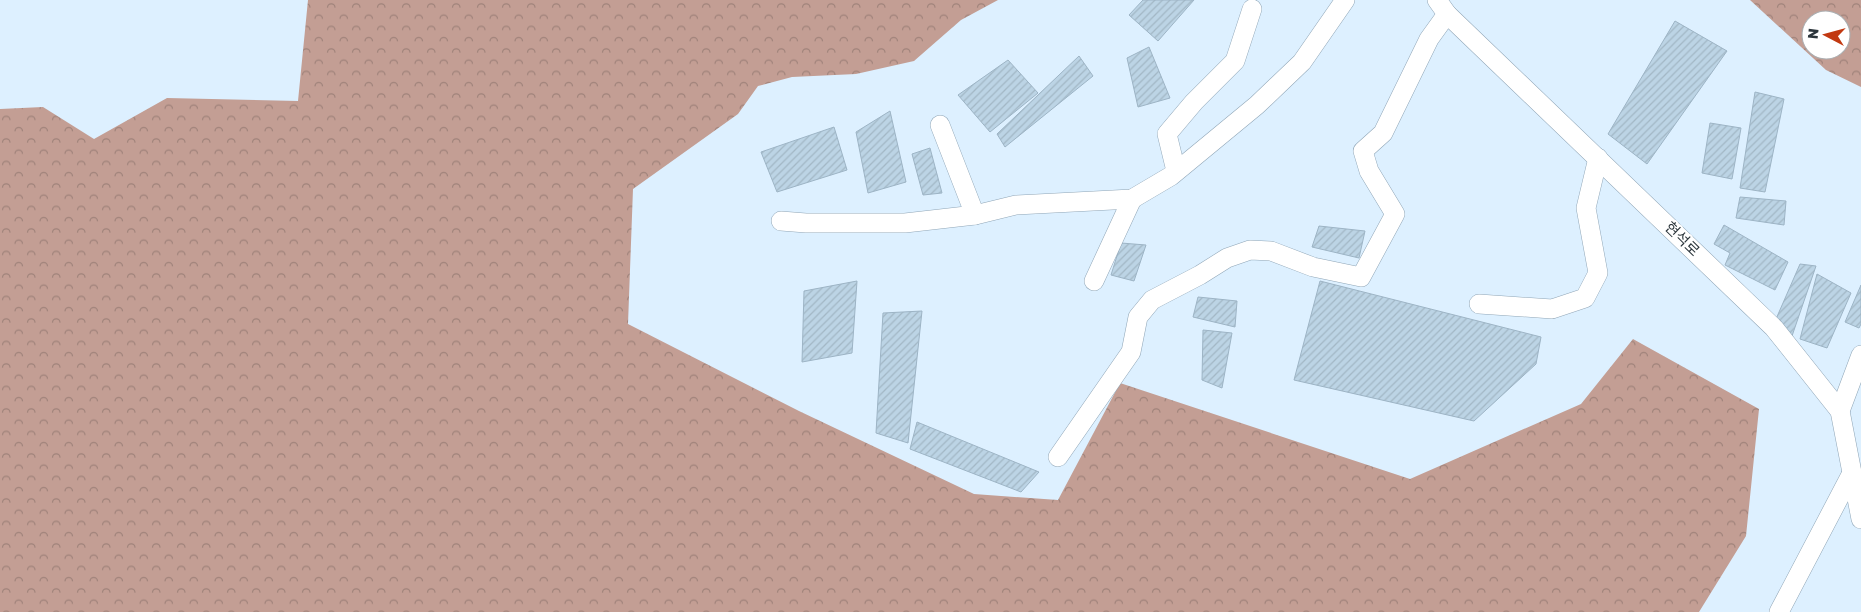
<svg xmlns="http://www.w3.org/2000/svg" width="1861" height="612" viewBox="0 0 1861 612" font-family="'Golos Text','Noto Sans KR',sans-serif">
	<defs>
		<pattern id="forest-crowns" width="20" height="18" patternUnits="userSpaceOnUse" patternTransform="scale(1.25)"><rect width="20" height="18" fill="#c39e94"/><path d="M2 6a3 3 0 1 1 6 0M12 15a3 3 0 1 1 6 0" fill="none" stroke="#9f827a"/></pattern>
		<pattern id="building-hatch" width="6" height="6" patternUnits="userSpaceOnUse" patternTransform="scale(1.25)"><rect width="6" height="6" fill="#bcd4e5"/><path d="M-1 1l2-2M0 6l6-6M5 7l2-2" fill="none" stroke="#a2b7c5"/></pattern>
	</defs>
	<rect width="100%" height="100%" fill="#ddf0ff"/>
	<g fill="url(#forest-crowns)" fill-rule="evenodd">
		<polygon points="308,0 998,0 961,20 914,61 856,74 792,77 758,86 738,114 633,189 628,324 799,411 974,494 1058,500 1120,383 1410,479 1581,404 1633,339 1759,409 1746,536 1699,612 0,612 0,109 43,107 94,139 167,98 298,101"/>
		<path d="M 1750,0 L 1861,0 L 1861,87 L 1826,70 ZM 1811,20 L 1841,20 L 1841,50 L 1811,50 Z"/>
	</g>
	<g fill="url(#building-hatch)" stroke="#9db4c5">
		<polygon points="1143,0 1194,0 1158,41 1129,15"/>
		<polygon points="1675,21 1727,51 1647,164 1608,134"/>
		<polygon points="1149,47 1170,98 1138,107 1127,58"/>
		<polygon points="1079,56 1093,76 1005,147 997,134"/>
		<polygon points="1008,60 1038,93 990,132 958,95"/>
		<polygon points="1755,92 1784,99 1765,192 1740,188"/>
		<polygon points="890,111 906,182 868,193 856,132"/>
		<polygon points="1710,123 1741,128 1732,179 1702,173"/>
		<polygon points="834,127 847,170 777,192 761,152"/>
		<polygon points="930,148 942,193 923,195 912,154"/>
		<polygon points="1740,197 1786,201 1784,225 1736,218"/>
		<polygon points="1724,225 1788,262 1775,290 1725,265 1730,253 1714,244"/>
		<polygon points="1319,226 1365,231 1359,258 1312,247"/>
		<polygon points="1121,243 1146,245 1134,281 1111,275"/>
		<polygon points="1800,264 1816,266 1792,336 1776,319"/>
		<polygon points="1817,274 1851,293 1827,348 1800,339"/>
		<polygon points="857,281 852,353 802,362 804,291"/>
		<polygon points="1320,281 1541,337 1536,364 1474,421 1294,380"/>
		<polygon points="1861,285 1861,324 1859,328 1845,322"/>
		<polygon points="1198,297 1237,301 1235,327 1193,317"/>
		<polygon points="922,311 908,443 876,433 883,313"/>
		<polygon points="1203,330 1232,333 1222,388 1202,380"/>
		<polygon points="917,422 1039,472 1021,492 910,449"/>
	</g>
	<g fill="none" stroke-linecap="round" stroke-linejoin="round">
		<defs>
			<g id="minor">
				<polyline points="1437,0 1447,14 1774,328 1840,411 1861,519"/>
				<polyline points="940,125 975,215"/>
				<polyline points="1176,171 1167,134 1194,102 1235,61 1252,9"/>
				<polyline points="781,221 806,223 905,223 975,215 1016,205 1132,199 1171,176 1257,105 1302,62 1345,0"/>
				<polyline points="1094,281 1132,199"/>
				<polyline points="1479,304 1552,309 1585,298 1598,273 1586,208 1598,158"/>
				<polyline points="1840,411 1861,355"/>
				<polyline points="1058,457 1131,352 1138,317 1152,300 1200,275 1227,258 1250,250 1271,251 1313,267 1361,277 1395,214 1369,171 1363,151 1383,133 1429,39 1447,14"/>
				<polyline points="1779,612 1852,473"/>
			</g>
		</defs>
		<use href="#minor" stroke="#90a6b7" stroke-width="20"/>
		<use href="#minor" stroke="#fff" stroke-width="19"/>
	</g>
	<g text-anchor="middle" stroke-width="4" stroke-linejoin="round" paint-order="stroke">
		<g font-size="15" fill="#2b353b" stroke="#fff">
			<text transform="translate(1682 239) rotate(44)" y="5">현석로</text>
		</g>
	</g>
	<g transform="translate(1826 35) rotate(276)"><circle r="24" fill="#ffffff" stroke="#aaaeb1"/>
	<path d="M0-4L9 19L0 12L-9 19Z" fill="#c23911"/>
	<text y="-8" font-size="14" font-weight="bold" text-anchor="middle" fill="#2b353b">N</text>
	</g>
</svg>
